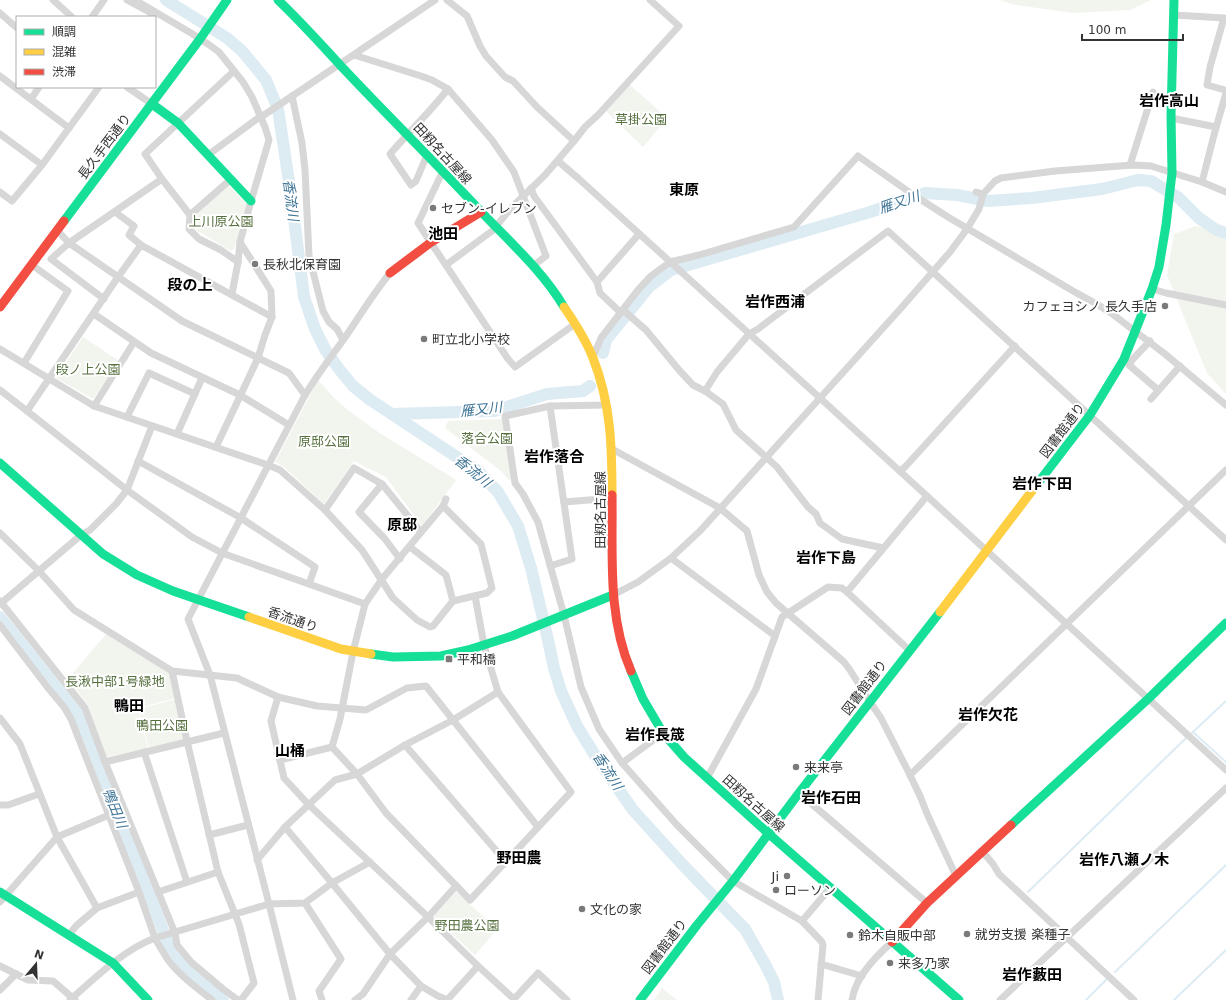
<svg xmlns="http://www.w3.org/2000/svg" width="1226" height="1000" viewBox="0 0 1226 1000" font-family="'DejaVu Sans','Noto Sans JP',sans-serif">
	<rect width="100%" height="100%" fill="#fff"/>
	<g fill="#f1f5ed">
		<polygon points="999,0 1151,0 1130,10 1073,13 1016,5"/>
		<polygon points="629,84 667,118 643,147 606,111"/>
		<polygon points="229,186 247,204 234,249 231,251 198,231 192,225 196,214"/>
		<polygon points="1196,226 1226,235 1226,394 1207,373 1167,275 1174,234"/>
		<polygon points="83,337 119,361 93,399 56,378"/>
		<polygon points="318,380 334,398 349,411 378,432 456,480 422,526 386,477 354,461 324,504 283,466 275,462"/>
		<polygon points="503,419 511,479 509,480 502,472 445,428 448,421"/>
		<polygon points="106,634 171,673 176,698 138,708 148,749 107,757 88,705 68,679"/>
		<polygon points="176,699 184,740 149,749 139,709"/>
		<polygon points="456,892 497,929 475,955 433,916"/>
		<polygon points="662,988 677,1000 654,1000"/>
	</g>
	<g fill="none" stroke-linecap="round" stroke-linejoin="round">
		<g stroke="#ddebf3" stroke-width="2">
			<polyline points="1193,732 1226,701"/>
			<polyline points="1191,734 1193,732 1226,762"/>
			<polyline points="1028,892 1186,738"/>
			<polyline points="1115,972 1226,865"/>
			<polyline points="1086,1000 1107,979"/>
			<polyline points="1174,1000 1226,950"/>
		</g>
		<g stroke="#ddebf3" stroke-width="12">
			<polyline points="166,0 227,38 242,51 266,80 278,109 291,195 304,297 315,329 326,351 339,369 353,386 369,399 478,471 498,492 518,526 531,568 548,640 554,668 561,691 577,726 596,757 633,810 682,864 745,929 765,964 774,982 778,1000"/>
			<polyline points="603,353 606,340 649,287 671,270 870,212 912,198 925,193 957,195 988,201 1032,198 1102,189 1138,180 1151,181 1179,198 1199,218 1209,225 1217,230 1226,233"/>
			<polyline points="392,414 494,411 547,394 583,391 590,386"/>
			<polyline points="0,617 77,713 90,741 168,943 182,964 207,987 223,1000"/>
		</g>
		<g stroke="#d7d7d7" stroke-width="7">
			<polyline points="53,0 72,17"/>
			<polyline points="127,0 153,14 151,17"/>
			<polyline points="135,0 191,33 208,44 219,52 243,82 252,97 265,127 269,140 251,201 240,242 238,262 232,294"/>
			<polyline points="447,0 467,16 480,46 486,56 505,77 513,81 537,107 574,141"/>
			<polyline points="0,13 17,28"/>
			<polyline points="1174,15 1224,18 1210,67 1207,85 1225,90 1226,93 1214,135 1202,182"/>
			<polyline points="92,17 104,0"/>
			<polyline points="354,55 421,76 432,80 448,89 492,140 514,172 546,256 533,266"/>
			<polyline points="0,76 69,128"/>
			<polyline points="127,87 152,104"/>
			<polyline points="292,96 302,143 305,170 309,256 323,311 329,322 337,329 343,340"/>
			<polyline points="31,99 39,87"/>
			<polyline points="1171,118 1216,127"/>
			<polyline points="0,134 42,165"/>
			<polyline points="208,155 261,116 264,115 435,0"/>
			<path d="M 427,155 L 416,181 L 411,185 L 390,154 C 409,132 430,112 448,89"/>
			<polyline points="558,161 579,179 820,398 902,307 950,252 967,229 979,209 983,194"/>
			<polyline points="1130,165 1153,92"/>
			<polyline points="443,171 418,223 508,359 515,367 575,324"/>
			<polyline points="230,180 190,215 189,229 199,239 221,250 238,262"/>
			<polyline points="531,188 534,196 597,282 600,293 621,313"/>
			<polyline points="0,192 12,201 42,165 99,87"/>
			<polyline points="976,192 983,194 995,181 1001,178 1055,171 1133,165 1151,166 1202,182 1226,192"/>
			<polyline points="115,212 134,226 129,235 141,245"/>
			<polyline points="190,215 162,179 145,154 234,71"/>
			<polyline points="57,230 69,243 182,321 289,373 305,395"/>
			<polyline points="240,242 271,291 272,317"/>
			<polyline points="446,265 492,231 512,207 545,175 574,141 585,127 599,114 679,26 650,0"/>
			<polyline points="597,282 639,234"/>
			<polyline points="1152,289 1166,293 1226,305"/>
			<polyline points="104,299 51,259 69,243 162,179"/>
			<polyline points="623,310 646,330 679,370 693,385 705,391 723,404 736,430 777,467 808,507 816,514 820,523 842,539 883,548"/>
			<polyline points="94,314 151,353 240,395 289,425"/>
			<polyline points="1150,341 1132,360 1129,365 1158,390"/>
			<polyline points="0,349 94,406 268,465 280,470 325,510 362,550 393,598 417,620 430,627 433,626 453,601 487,593 492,588 481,544 443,506"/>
			<polyline points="593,357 601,338 638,290 651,276 670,262 699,255 794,227 858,156 912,194 948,217 1073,291 1095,303 1111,313 1165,354 1226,405"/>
			<polyline points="24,363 68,291 32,265"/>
			<polyline points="0,390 27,411"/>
			<polyline points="705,391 717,372 749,334 758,329 888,231 1226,540"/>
			<polyline points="1151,399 1180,366"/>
			<polyline points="606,405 550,406 505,416 515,483 523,494 538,522 564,615 581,687 599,729 622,763 677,825 733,881 802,921 822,942 823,945 818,1000"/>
			<polyline points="94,406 134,342"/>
			<polyline points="550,406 572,559 550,566"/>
			<polyline points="127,417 149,373 195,394"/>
			<polyline points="177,434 202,378"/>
			<polyline points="216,447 258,358 265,335 272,317 141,245 118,277 27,411 127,490 192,537 222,553 365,604"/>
			<polyline points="612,449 720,508 747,531 759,575 767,592 776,603 844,662 850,670 870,702 881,718 910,775 920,796 928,816 956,876"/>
			<polyline points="138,461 241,518 315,567 309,584"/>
			<polyline points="900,471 905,467 1015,346"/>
			<polyline points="382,484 359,512 385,539 400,559"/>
			<polyline points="446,499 443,506 382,579 365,604 353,652 340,719 332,747 357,774 386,813 470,900 571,792 498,692 484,645 475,596"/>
			<polyline points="564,502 613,498"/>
			<polyline points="325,510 354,468 382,484 421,532"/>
			<polyline points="0,533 39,571 74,610 172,671 237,678 278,697 317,706 366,710 407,688 426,686 538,827"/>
			<polyline points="410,547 446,575 453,601"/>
			<polyline points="671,558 775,636"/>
			<polyline points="847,592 909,650"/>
			<polyline points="613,595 638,582 671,558 700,531 820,398 1226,770"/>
			<polyline points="0,601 85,708 105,762 175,933 177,945 191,962 223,989 238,1000"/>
			<polyline points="0,604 81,535 90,530 116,504 127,490 152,426"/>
			<path d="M 0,625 L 48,688 L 64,707 L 71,719 L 139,892 L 155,938 C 123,950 95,978 70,1000"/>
			<polyline points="278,697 271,721 284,778 308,804 428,917 390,954 332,883 370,862"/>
			<polyline points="0,718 20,744 57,837 97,908"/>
			<polyline points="405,745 506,862"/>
			<polyline points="144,752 187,882"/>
			<polyline points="280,760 332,747"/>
			<polyline points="105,762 224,733"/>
			<polyline points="622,763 663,733"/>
			<polyline points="910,775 1226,470"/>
			<polyline points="707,778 756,689 782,617 828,587 842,588 847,592 927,496"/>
			<polyline points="799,793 927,903"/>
			<polyline points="0,805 8,805 39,794"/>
			<polyline points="209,835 248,825"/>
			<polyline points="982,851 993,864 999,874 1134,1000"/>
			<polyline points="257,860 285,827"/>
			<polyline points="218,872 239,924 254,983 241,1000"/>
			<polyline points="456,886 428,917 478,966 514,999 538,973 567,1000"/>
			<polyline points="158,892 218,872 187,741 172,671"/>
			<polyline points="0,902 57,837 109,815"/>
			<polyline points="305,903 341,959 319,991 322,1000"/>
			<polyline points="802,921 831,887"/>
			<polyline points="69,935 76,926 97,908 139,892"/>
			<polyline points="821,964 862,976"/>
			<polyline points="0,966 28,980 53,981 75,1000"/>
			<polyline points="0,990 16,974"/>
			<polyline points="448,999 478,966"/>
			<path d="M 212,1000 C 197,988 180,976 168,960 C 164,953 159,946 155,938 L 269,904 L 210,675 L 188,619 L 305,395 C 317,375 330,358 344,339 C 359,317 373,294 390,273"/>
			<polyline points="293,1000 269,904 305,903 332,883 285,827 335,780 357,774 405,745 453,720 498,692"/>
			<polyline points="355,1000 363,994 390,954 421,986 438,996 448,1000"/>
			<polyline points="411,1000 421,986"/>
			<path d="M 852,1000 C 855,978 876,956 892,942"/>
			<polyline points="1000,1000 1226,788"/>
		</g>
		<g stroke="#16e098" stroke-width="9">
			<path d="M 278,0 C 300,21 320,43 341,66 C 384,112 429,156 473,203 C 504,237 540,267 564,307"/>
			<polyline points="152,104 178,123 251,201"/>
			<polyline points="64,221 200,39 227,0"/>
			<polyline points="0,463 103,554 137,575 173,591 249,617"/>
			<polyline points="1038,483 1090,415 1124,359 1152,289 1159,267 1166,225 1172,173 1171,115 1174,0"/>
			<polyline points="371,654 393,657 441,656 468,650 512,636 613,595"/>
			<polyline points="631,671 643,699 663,733 684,757 769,834 959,1000"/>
			<polyline points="1011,825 1148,699 1226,623"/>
			<polyline points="0,892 113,963 148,1000"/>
			<polyline points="640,1000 697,925 733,881 799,793 940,612"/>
		</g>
		<g stroke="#ffcf43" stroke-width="9">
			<path d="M 564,307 C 575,323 586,340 593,358 C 611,404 612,446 612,495"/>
			<polyline points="940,612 1038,483"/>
			<polyline points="249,617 341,649 371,654"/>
		</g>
		<g stroke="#f24e42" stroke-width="9">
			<polyline points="390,273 430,243 481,212"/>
			<polyline points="0,307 64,221"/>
			<path d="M 612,495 C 613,553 607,616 631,671"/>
			<polyline points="892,942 927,903 1011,825"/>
		</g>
	</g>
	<g fill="#7a7a7a" stroke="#fff" stroke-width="1.5">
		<circle cx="433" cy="208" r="4"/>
		<circle cx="255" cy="264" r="4"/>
		<circle cx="1165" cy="306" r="4"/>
		<circle cx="424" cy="339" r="4"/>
		<rect x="445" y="655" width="8" height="8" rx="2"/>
		<circle cx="796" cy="767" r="4"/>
		<circle cx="787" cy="876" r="4"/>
		<circle cx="776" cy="890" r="4"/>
		<circle cx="582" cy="909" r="4"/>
		<circle cx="967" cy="934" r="4"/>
		<circle cx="850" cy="935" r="4"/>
		<circle cx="890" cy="963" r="4"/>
	</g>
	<g text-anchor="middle" stroke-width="4" stroke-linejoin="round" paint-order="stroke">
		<g font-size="13" fill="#56703f" stroke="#fff">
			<text x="641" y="124">草掛公園</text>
			<text x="221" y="226">上川原公園</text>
			<text x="88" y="374">段ノ上公園</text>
			<text x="487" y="443">落合公園</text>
			<text x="324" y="446">原邸公園</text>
			<text x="115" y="686">長湫中部1号緑地</text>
			<text x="162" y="730">鴨田公園</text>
			<text x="467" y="930">野田農公園</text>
		</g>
		<g font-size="13" fill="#333" stroke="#fff">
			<text transform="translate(104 146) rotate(-53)" y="5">長久手西通り</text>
			<text transform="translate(443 153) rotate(47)" y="5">田籾名古屋線</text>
			<text transform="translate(1062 430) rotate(-53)" y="5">図書館通り</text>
			<text transform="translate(600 510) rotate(-90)" y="5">田籾名古屋線</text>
			<text transform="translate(293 619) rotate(19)" y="5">香流通り</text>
			<text transform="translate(864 687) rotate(-53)" y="5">図書館通り</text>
			<text transform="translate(754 803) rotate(42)" y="5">田籾名古屋線</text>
			<text transform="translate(664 946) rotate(-53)" y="5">図書館通り</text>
		</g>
		<g font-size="13" fill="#333" stroke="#fff" text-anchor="start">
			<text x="441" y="213">セブン-イレブン</text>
			<text x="263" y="269">長秋北保育園</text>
			<text x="1157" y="311" text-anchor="end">カフェヨシノ 長久手店</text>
			<text x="432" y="344">町立北小学校</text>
			<text x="457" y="664">平和橋</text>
			<text x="804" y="772">来来亭</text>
			<text x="779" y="881" text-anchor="end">Ji</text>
			<text x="784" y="895">ローソン</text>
			<text x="590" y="914">文化の家</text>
			<text x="975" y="939">就労支援 楽種子</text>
			<text x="858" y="940">鈴木自販中部</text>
			<text x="898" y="968">来多乃家</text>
		</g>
		<g font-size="14" font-style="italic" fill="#3f7597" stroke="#fff">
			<text transform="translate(291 200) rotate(82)" y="5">香流川</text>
			<text transform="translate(899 202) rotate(-19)" y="5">雁又川</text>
			<text transform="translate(481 409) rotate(-6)" y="5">雁又川</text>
			<text transform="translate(473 471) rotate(39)" y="5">香流川</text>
			<text transform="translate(608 771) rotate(57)" y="5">香流川</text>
			<text transform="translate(115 808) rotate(68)" y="5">鴨田川</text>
		</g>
		<g font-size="15" font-weight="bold" fill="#000" stroke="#fff">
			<text x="1169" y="106">岩作高山</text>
			<text x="684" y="195">東原</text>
			<text x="443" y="239">池田</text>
			<text x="190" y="290">段の上</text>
			<text x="775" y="307">岩作西浦</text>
			<text x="554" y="462">岩作落合</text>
			<text x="1042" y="489">岩作下田</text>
			<text x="402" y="530">原邸</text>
			<text x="826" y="563">岩作下島</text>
			<text x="129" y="711">鴨田</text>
			<text x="988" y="720">岩作欠花</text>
			<text x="655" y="740">岩作長筬</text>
			<text x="290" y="756">山桶</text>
			<text x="831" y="803">岩作石田</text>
			<text x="519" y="863">野田農</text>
			<text x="1124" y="865">岩作八瀬ノ木</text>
			<text x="1032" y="980">岩作藪田</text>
		</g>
	</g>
	<rect x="16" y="16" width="140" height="72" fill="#ffffff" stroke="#adadad"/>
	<rect x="24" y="29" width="20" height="6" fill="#16e098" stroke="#adadad"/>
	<text x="52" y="36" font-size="12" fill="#333333">順調</text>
	<rect x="24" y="49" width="20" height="6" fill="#ffcf43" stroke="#adadad"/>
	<text x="52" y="56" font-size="12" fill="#333333">混雑</text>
	<rect x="24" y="69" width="20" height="6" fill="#f24e42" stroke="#adadad"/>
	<text x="52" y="76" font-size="12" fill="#333333">渋滞</text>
	<g transform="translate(36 964) rotate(19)" stroke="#ffffff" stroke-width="3" paint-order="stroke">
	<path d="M0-3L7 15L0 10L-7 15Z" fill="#333333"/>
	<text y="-6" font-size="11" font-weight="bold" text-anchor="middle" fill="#333333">N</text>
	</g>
	<path d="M1082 34v6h101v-6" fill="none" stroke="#333333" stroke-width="2"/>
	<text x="1088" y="34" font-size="12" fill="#333333" stroke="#ffffff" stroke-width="3" paint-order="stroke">100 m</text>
</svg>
